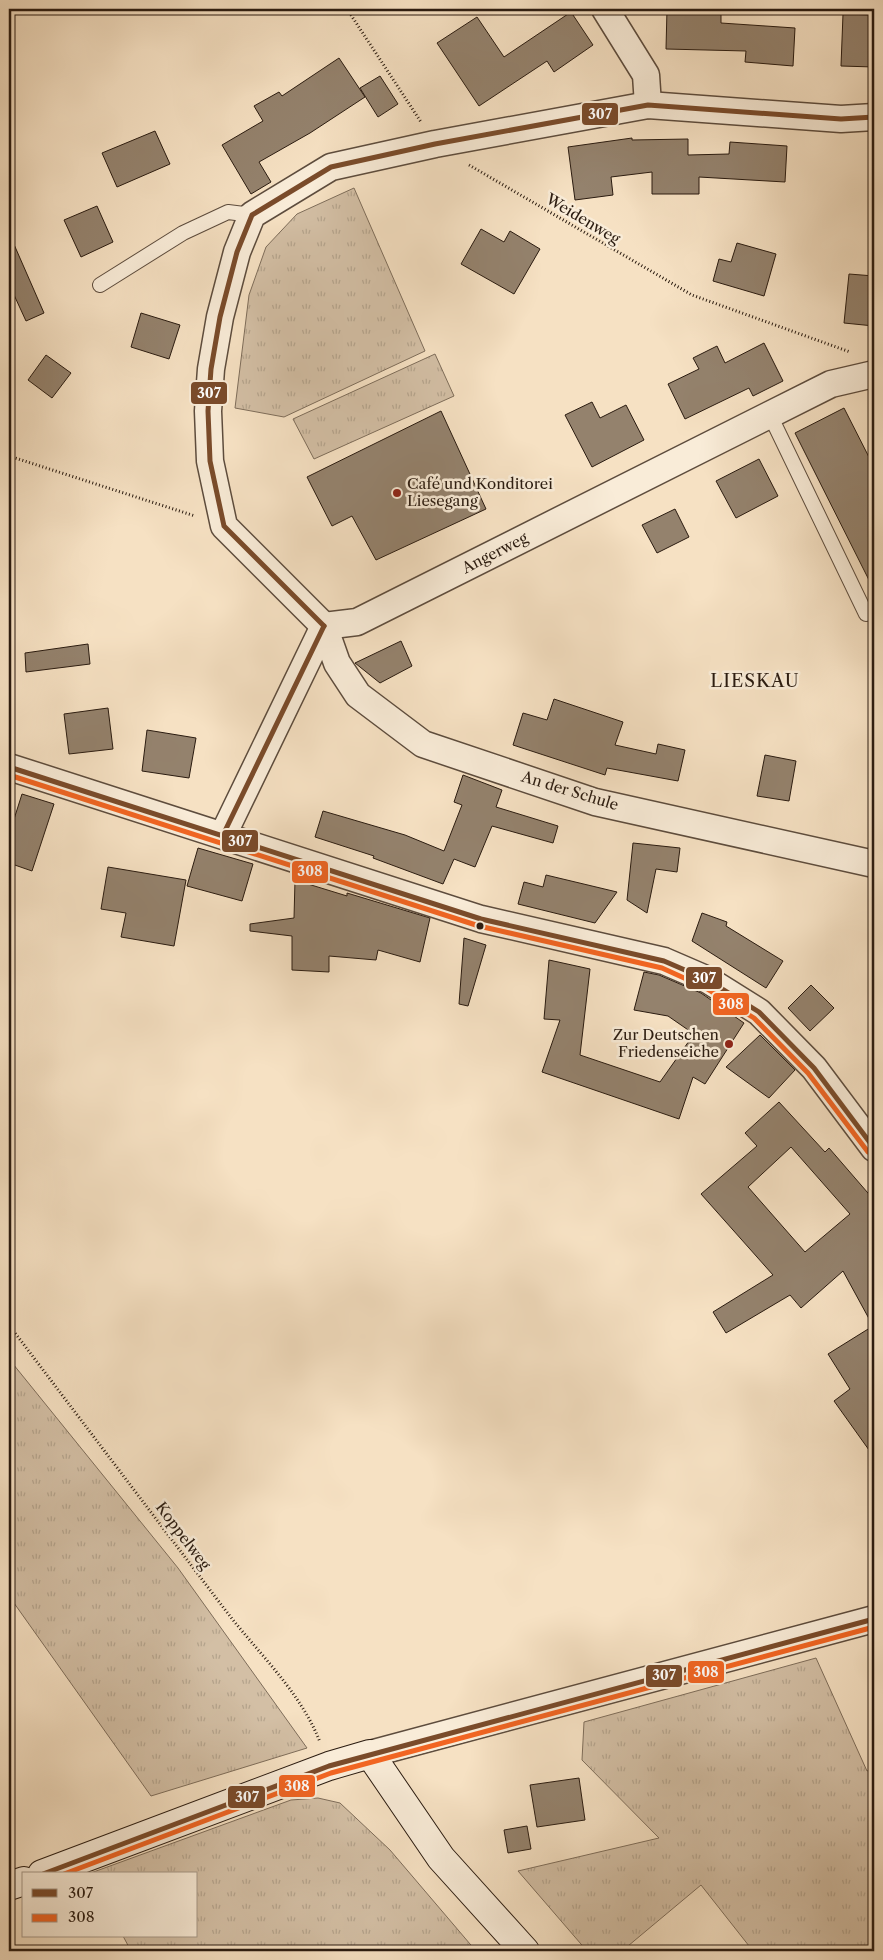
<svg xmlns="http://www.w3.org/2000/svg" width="883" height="1960" viewBox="0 0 883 1960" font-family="'Libre Caslon Text',serif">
	<defs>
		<pattern id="grass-tufts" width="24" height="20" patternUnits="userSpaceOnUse" patternTransform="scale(1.25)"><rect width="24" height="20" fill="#d3bfa5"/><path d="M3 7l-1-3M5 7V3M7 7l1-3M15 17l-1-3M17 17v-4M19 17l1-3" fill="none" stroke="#b5a48d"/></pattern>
	</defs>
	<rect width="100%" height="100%" fill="#f6e1c3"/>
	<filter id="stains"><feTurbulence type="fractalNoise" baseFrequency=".004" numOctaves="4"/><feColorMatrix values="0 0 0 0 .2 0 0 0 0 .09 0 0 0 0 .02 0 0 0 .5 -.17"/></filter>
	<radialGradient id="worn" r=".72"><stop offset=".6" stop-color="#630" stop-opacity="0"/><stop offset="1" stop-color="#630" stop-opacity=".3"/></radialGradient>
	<g fill="url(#grass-tufts)" stroke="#7e6d5a">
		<polygon points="354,188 425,351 284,417 235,408 249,295 266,247 297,214"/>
		<polygon points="435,354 454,396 314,459 293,419"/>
		<polygon points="9,1359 178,1568 307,1748 151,1796 9,1596"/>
		<polygon points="816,1658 867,1771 874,1768 874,1951 753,1951 701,1885 622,1951 587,1951 518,1871 659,1838 582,1760 584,1722"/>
		<polygon points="318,1798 340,1803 390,1850 476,1951 131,1951 123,1936 196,1936 196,1874 88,1874 291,1800"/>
	</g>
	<g fill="#94826d" stroke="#2a1b10" fill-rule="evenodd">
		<polygon points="667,9 721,10 721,23 795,28 793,66 745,62 746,51 666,49"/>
		<polygon points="571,12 593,45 554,72 547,61 479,106 437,43 477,17 504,57"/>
		<polygon points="843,14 874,15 874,67 841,66"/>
		<polygon points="339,58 365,97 310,133 259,162 271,182 251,194 222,145 263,121 254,106 279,92 282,96"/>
		<polygon points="380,76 398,104 378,117 360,88"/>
		<polygon points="155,131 170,164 117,187 102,153"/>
		<polygon points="632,138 632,140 688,139 688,155 729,154 730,142 787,146 785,182 699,177 699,194 652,194 652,172 611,177 613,195 575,200 568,147"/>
		<polygon points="97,206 113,242 81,257 64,220"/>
		<polygon points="481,229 504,242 510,231 540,249 514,294 461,264"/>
		<polygon points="9,233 44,313 26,321 9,284"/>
		<polygon points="737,243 776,254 764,296 713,281 719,259 731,262"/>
		<polygon points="849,274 874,276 874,326 844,323"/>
		<polygon points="141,313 180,325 169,359 131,347"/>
		<polygon points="764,343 783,381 753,396 749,388 685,419 668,384 699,369 693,358 717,346 725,363"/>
		<polygon points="46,355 71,373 52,398 28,380"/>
		<polygon points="592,402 600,418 626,405 644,440 592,467 565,415"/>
		<polygon points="844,408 874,467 874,590 795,433"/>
		<polygon points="441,411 486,509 376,560 352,516 332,526 307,477"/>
		<polygon points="759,459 778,496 736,518 716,481"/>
		<polygon points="675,509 689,537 657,553 642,525"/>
		<polygon points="401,641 412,666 380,683 355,663"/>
		<polygon points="88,644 90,664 26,672 25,653"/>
		<polygon points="554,699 623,722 615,745 656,754 658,744 685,750 678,781 607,768 605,775 513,745 523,713 547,720"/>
		<polygon points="108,708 113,749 69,754 64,714"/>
		<polygon points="147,730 196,738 189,778 142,771"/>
		<polygon points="765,755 796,761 789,801 757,796"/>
		<polygon points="463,775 502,790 496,807 558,826 553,843 492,826 475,867 454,859 443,884 373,858 374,856 315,837 323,811 405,835 444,851 462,805 454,802"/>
		<polygon points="22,794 54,804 32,871 9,863 9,835"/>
		<polygon points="633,843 680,848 677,872 656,869 647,913 627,900"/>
		<polygon points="198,848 253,864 242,901 187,886"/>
		<polygon points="108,867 186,880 174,946 121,937 126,913 101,909"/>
		<polygon points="546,875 617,892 595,923 518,904 524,882 543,887"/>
		<polygon points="295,880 347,896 347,893 430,918 420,962 378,950 376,960 329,956 329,972 292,970 292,936 250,931 250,924 294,918"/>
		<polygon points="702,913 727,922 726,926 783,961 766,988 692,941"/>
		<polygon points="464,938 486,945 468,1006 459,1004"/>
		<polygon points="549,960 590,969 580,1055 660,1082 694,1034 668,1016 634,1010 644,972 659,975 701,993 744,1023 705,1084 693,1077 679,1119 542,1072 560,1020 544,1019"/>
		<polygon points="811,985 834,1008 810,1031 788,1008"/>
		<polygon points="760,1035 795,1070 769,1098 726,1067"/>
		<path d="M 779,1102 L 825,1152 L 829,1148 L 874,1200 L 874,1457 L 834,1401 L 850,1389 L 828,1354 L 873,1326 L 843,1271 L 801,1308 L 790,1295 L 726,1333 L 713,1312 L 773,1275 L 701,1194 L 757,1146 L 745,1133 ZM 791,1147 L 850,1214 L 805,1252 L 748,1187 Z"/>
		<polygon points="579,1778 585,1820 537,1827 530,1785"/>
		<polygon points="527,1826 531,1849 508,1853 504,1830"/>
	</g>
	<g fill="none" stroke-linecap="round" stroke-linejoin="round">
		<defs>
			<g id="lane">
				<polyline points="100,285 183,233 228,212 252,215"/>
				<polyline points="770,415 866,614"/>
			</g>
			<g id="street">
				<polyline points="605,9 646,75 648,105"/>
				<polyline points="874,117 841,119 648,105 435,144 331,167 252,215 237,252 220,317 211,369 208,411 210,461 224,526 324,626 337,663 358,695 423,744 595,802 874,864"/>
				<polyline points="324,626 357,622 831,384 874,374"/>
				<polyline points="9,767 481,919 664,961 708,980 759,1012 814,1068 874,1148"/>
				<polyline points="223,835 324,626"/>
				<polyline points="370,1754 874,1619"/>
			</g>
			<g id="secondary">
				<polyline points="42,1874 329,1766 370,1754 441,1858 525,1951"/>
				<polyline points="9,1886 24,1881"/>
			</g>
		</defs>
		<use href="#lane" stroke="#5d4c3d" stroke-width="16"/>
		<use href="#street" stroke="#5d4c3d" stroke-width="29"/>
		<use href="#secondary" stroke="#2a1b10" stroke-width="30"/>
		<g stroke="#2a1b10" stroke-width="3" stroke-dasharray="1 2.5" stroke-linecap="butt">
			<polyline points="347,9 421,122"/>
			<polyline points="469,165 692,295 850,352"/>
			<polyline points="9,456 195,516"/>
			<path d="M 9,1325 C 81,1420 153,1515 226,1611 C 258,1653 300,1691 320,1742"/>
		</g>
		<use href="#lane" stroke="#f9ecd8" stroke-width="14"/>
		<use href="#street" stroke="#f9ecd8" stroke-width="26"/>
		<use href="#secondary" stroke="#f9ecd8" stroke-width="28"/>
		<defs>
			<g id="bus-1">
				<polyline points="324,626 224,526 210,461 208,411 211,369 220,317 237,252 252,215 331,167 435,144 648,105 841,119 874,117"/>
				<polyline points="9,767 481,919 664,961 708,980 759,1012 814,1068 874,1148"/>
				<polyline points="223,835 324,626"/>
				<polyline points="43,1874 329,1766 874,1619"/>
			</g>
			<g id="bus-2">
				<polyline points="9,775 479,926 662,968 704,987 754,1018 808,1073 868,1152"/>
				<polyline points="64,1874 331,1773 874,1627"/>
			</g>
		</defs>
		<use href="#bus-1" stroke="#f9ecd8" stroke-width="9"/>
		<use href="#bus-2" stroke="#f9ecd8" stroke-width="9"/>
		<use href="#bus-1" stroke="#7a4b2a" stroke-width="5"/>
		<use href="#bus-2" stroke="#f26522" stroke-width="5"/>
	</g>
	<g fill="#8f2418" stroke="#f9ecd8" stroke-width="2">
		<circle cx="397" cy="493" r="5"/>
		<circle cx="729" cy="1044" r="5"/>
	</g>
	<circle fill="#2a1b10" stroke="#f9ecd8" stroke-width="2" cx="480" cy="926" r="4.5"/>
	<g text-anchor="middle" stroke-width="5" stroke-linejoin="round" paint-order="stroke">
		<g font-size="15" fill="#2a1b10" stroke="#f9ecd8">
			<text transform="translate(583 219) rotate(31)" y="5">Weidenweg</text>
			<text transform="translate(495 553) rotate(-27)" y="5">Angerweg</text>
			<text transform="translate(570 791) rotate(17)" y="5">An der Schule</text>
			<text transform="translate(183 1536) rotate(53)" y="5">Koppelweg</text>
		</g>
		<g font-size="15" fill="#2a1b10" stroke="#f9ecd8" text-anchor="start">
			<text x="407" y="489">Café und Konditorei<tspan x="407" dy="17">Liesegang</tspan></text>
			<text x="719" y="1040" text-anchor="end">Zur Deutschen<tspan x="719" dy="17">Friedenseiche</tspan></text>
		</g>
		<g font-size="18" letter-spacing="1" fill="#2a1b10" stroke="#f9ecd8">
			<text x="755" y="687">LIESKAU</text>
		</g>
	</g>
	<g stroke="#f9ecd8" stroke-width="2">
		<rect x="581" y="102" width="38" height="24" rx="5" fill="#7a4b2a"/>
		<rect x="190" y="381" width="38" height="24" rx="5" fill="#7a4b2a"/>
		<rect x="221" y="829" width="38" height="24" rx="5" fill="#7a4b2a"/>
		<rect x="291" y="860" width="38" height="24" rx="5" fill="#f26522"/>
		<rect x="685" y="966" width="38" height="24" rx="5" fill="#7a4b2a"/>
		<rect x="712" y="992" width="38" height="24" rx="5" fill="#f26522"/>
		<rect x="687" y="1660" width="38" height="24" rx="5" fill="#f26522"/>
		<rect x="645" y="1664" width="38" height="24" rx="5" fill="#7a4b2a"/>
		<rect x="278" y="1774" width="38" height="24" rx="5" fill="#f26522"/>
		<rect x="227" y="1785" width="39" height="24" rx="5" fill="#7a4b2a"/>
	</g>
	<g font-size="14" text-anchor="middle" font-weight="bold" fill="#fff">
		<text x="600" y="119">307</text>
		<text x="209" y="398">307</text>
		<text x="240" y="846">307</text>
		<text x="310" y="876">308</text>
		<text x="704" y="983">307</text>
		<text x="731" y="1009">308</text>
		<text x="706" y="1677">308</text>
		<text x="664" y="1680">307</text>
		<text x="297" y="1791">308</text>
		<text x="247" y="1802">307</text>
	</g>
	<rect width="883" height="1960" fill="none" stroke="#f6e1c3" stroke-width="30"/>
	<rect x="10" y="10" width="863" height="1940" fill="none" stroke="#2a1b10" stroke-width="2.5"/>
	<rect x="15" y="15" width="853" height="1930" fill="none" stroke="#2a1b10"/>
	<rect x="22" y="1872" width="175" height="65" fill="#f9ecd8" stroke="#a69888"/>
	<rect x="32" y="1889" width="25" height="8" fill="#7a4b2a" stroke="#a69888"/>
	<text x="68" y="1898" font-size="15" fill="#2a1b10">307</text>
	<rect x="32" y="1914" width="25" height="8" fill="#f26522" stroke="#a69888"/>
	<text x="68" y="1922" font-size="15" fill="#2a1b10">308</text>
	<rect width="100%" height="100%" filter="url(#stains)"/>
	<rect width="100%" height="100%" fill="url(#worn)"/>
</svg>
